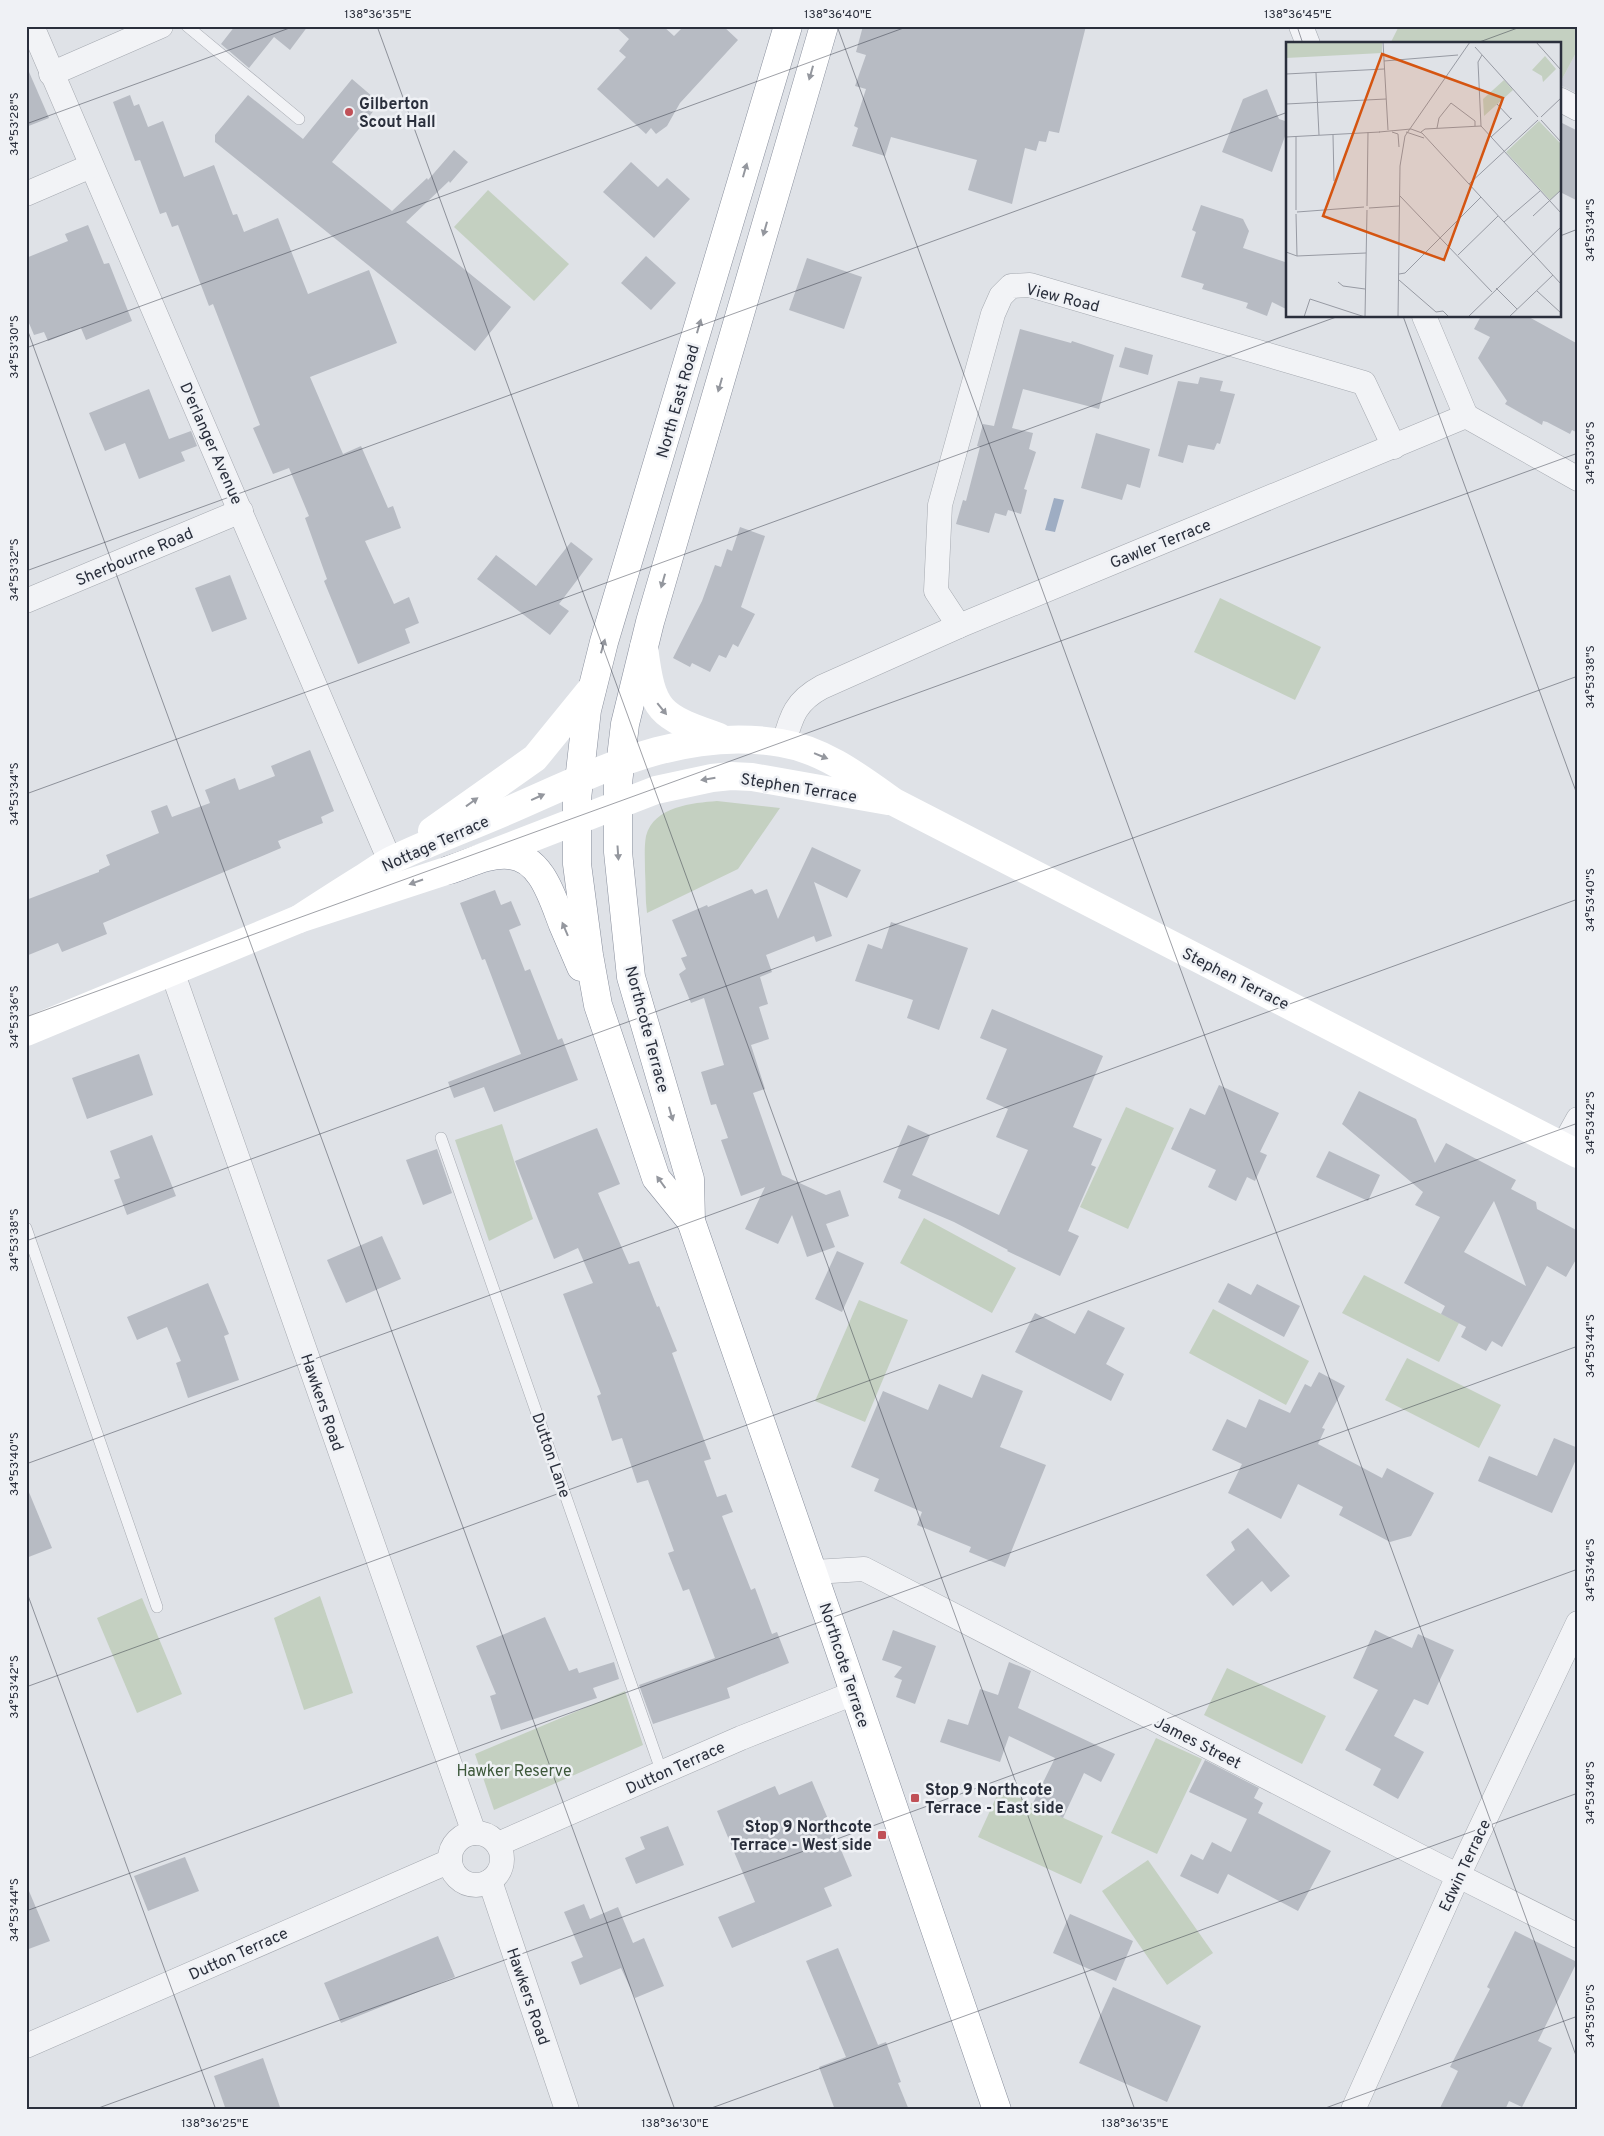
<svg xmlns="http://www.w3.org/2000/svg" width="1604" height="2136" viewBox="0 0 1604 2136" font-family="Overpass,sans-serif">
	<rect width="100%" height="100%" fill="#dfe2e7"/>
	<polygon fill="#ced1d8" points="1578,49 1578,94 1560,85 1560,83"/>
	<g fill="#c4d0c1">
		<polygon points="1399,26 1578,26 1578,49 1560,83 1560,44 1390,44"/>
		<polygon points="488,190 569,264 534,301 454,227"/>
		<polygon points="1220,598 1321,647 1295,700 1194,652"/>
		<path d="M 717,801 L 780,808 L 738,869 L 647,913 C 645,899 646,885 645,871 C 645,859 644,847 646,836 C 654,806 693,803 717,801 Z"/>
		<polygon points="1126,1107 1174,1128 1128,1229 1080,1207"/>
		<polygon points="502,1124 533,1219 489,1241 455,1140"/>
		<polygon points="924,1218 1016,1268 992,1313 900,1263"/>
		<polygon points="1364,1275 1459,1323 1439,1362 1342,1313"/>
		<polygon points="859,1300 908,1320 865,1422 815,1401"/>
		<polygon points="1213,1309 1309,1361 1286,1405 1189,1353"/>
		<polygon points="1407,1358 1501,1405 1479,1448 1385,1400"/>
		<polygon points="320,1596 353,1693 304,1710 274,1618"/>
		<polygon points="142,1598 182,1694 137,1713 97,1618"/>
		<polygon points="1227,1668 1326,1716 1302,1764 1204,1715"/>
		<polygon points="625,1691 643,1745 494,1810 475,1754"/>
		<polygon points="1156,1738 1202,1759 1157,1854 1111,1833"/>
		<polygon points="1000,1789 1103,1836 1081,1884 978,1837"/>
		<polygon points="1148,1860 1213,1953 1167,1985 1102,1891"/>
	</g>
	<polygon fill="#9eadc3" points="1054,498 1064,500 1055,532 1045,530"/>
	<g fill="#b7bbc3" fill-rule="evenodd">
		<polygon points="235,26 308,26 290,50 274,37 249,68 221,44"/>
		<polygon points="615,26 663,26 674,36 684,26 723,26 738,40 680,103 667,126 656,134 651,128 646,134 597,89 626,57 619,51 629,39"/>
		<polygon points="863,26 1086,26 1059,133 1049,131 1046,142 1039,141 1036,151 1025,148 1012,204 968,190 977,160 891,137 885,156 852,146 858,128 854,126 866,89 855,86 866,55 856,52"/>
		<polygon points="26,65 49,118 26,127"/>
		<polygon points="352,79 380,103 332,162 392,211 427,178 428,180 454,150 468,162 450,183 449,181 406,222 511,307 475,351 215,142 215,135 248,95 303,139"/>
		<polygon points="1267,89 1279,119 1288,122 1288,128 1272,172 1222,152 1243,99"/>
		<polygon points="130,95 134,106 139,104 148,127 163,121 184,177 214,165 233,215 237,214 244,232 278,218 308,294 369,270 397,343 310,377 343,454 361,446 388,508 393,506 401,528 365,541 394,604 409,597 419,623 405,629 410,643 358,664 324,581 327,579 305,518 309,516 289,468 273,474 253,428 260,425 213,304 209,306 178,225 172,227 166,212 160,214 140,160 135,161 113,102"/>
		<polygon points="1560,122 1578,131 1578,201 1560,192"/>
		<polygon points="631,162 658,187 667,178 690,199 654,238 603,192"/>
		<polygon points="1201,205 1243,219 1249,231 1243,248 1288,263 1288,310 1272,302 1267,316 1246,308 1248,303 1202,289 1204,284 1181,277 1196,232 1192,230"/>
		<polygon points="88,225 104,264 109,263 132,321 86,340 81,328 48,341 44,332 34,335 26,316 26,258 68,241 65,234"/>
		<polygon points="646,256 676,283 651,310 621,283"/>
		<polygon points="807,258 862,277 844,329 789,310"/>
		<polygon points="1481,316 1527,316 1578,344 1578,433 1572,430 1570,434 1547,422 1543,421 1542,425 1505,404 1507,401 1478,358 1490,337 1474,329"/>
		<polygon points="1020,329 1071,343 1072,341 1114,355 1099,409 1023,389 1012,428 1033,433 1029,449 1036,452 1024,489 1027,490 1021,514 1008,510 1006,516 995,513 989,533 956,524 963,500 966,501 980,447 977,446 983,424 994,426"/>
		<polygon points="1125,347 1153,355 1148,375 1119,367"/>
		<polygon points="1200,377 1223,381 1220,391 1235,394 1220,444 1217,443 1214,450 1188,445 1183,463 1158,456 1178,381 1198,384"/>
		<polygon points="149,389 169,439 191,431 197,446 181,452 185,461 139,479 125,443 105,451 89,413"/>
		<polygon points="1096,433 1150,449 1140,488 1127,484 1122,500 1081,488"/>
		<polygon points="740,527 765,536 741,607 755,614 738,647 733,644 726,658 719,655 710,672 692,663 690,667 673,658 702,601 715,565 721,567 727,549 732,551"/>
		<polygon points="571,542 593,559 559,604 569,611 550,635 477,579 496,555 536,586"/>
		<polygon points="230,575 247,619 212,632 195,588"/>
		<polygon points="310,750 334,811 321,817 323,823 278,841 281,848 103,923 107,934 62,952 58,943 26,956 26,900 99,872 99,870 110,865 106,855 159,833 151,811 167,805 172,817 210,803 205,790 235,778 239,790 275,776 271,766"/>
		<polygon points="812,847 861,870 847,898 814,882 832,936 816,942 814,936 766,955 772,972 760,977 768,1004 759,1007 769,1039 751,1045 765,1089 753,1093 782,1175 826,1195 840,1190 849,1216 826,1224 835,1247 807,1257 792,1215 778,1244 745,1229 765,1187 741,1196 721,1140 728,1138 716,1104 711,1105 701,1072 724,1065 704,998 691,1003 679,974 686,969 681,958 687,956 672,920 707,905 708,907 752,889 755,894 767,889 778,919"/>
		<polygon points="495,890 501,905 511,901 521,925 509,930 525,971 530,969 558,1040 562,1038 578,1080 494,1112 484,1087 454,1098 448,1082 521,1054 485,959 482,960 460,903"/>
		<polygon points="891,922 968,948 939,1030 907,1018 913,1000 855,981 868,944 882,949"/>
		<polygon points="992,1009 1103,1056 1073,1127 1102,1139 1091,1165 1096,1167 1068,1231 1079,1236 1060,1276 1007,1251 1008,1250 954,1222 898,1198 901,1190 883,1182 908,1125 930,1135 912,1175 999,1215 1028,1150 996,1137 1008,1109 986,1099 1007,1049 980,1038"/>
		<polygon points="139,1054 153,1095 87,1119 72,1078"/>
		<polygon points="1219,1085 1279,1113 1260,1152 1267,1155 1255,1181 1247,1177 1236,1201 1208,1187 1216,1170 1171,1149 1190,1108 1205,1115"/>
		<path d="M 1359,1091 L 1416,1119 L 1435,1163 L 1446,1143 L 1516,1180 L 1511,1189 L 1536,1202 L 1537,1209 L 1578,1231 L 1578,1256 L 1566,1277 L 1547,1266 L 1502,1347 L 1492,1341 L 1486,1351 L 1461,1337 L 1466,1327 L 1441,1314 L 1445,1306 L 1404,1283 L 1440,1217 L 1415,1205 L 1423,1192 L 1342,1124 ZM 1494,1201 L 1499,1213 L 1526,1286 L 1464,1252 Z"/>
		<polygon points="597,1128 620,1184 598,1193 629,1264 639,1261 657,1307 659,1306 677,1351 672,1353 711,1459 704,1461 717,1497 726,1494 733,1512 722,1516 751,1590 755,1588 772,1634 777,1632 789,1663 727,1688 730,1698 653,1724 639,1685 715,1658 689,1589 683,1591 668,1553 674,1551 648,1480 637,1483 622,1438 612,1441 597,1396 601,1394 563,1294 593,1283 578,1248 554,1259 515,1161"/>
		<polygon points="152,1135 176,1196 127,1215 114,1180 120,1178 110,1151"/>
		<polygon points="437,1149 452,1193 423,1205 406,1160"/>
		<polygon points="1329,1151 1380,1175 1368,1201 1316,1177"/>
		<polygon points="382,1236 401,1279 346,1303 327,1260"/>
		<polygon points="837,1251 864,1263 842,1312 815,1299"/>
		<polygon points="208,1283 229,1334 224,1336 239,1380 188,1398 176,1363 181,1361 167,1327 137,1340 127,1317"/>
		<polygon points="1228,1283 1251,1295 1257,1284 1300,1306 1284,1337 1218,1302"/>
		<polygon points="1088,1310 1125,1328 1106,1364 1124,1374 1111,1401 1015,1352 1035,1313 1075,1334"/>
		<polygon points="1319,1372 1345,1386 1322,1428 1325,1429 1318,1444 1382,1478 1387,1468 1434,1493 1411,1536 1390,1542 1339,1515 1343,1507 1298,1484 1281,1519 1228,1493 1242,1464 1212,1450 1227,1419 1246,1428 1259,1399 1290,1413 1305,1384 1311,1387"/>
		<polygon points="982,1374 1023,1391 1000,1447 1046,1465 1005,1567 969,1552 971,1547 917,1525 922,1512 874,1491 879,1479 851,1467 883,1391 928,1410 939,1384 972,1398"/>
		<polygon points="1554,1438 1578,1448 1578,1455 1552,1513 1478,1481 1489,1456 1537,1476"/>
		<polygon points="26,1485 52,1548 26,1558"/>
		<polygon points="1248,1528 1290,1576 1271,1592 1262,1581 1233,1606 1206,1575 1235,1550 1231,1542"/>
		<polygon points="545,1617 569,1671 577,1668 579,1673 614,1662 619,1679 593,1688 597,1698 501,1730 490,1696 496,1694 476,1646"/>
		<polygon points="893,1630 936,1646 915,1704 896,1697 902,1680 894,1677 902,1667 882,1660"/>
		<polygon points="1375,1630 1412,1648 1418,1634 1454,1650 1428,1705 1414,1699 1394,1736 1424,1752 1398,1799 1373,1785 1381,1769 1345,1750 1378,1690 1353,1678"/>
		<polygon points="1009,1662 1031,1671 1018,1708 1115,1754 1101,1782 1084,1773 1063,1818 1033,1803 1055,1758 1009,1736 1000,1762 940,1742 948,1719 968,1725 980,1689 998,1695"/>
		<polygon points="1205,1760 1259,1788 1254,1798 1263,1803 1258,1813 1331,1851 1298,1911 1228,1874 1218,1894 1180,1876 1191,1854 1203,1860 1212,1842 1231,1852 1247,1819 1189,1792"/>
		<polygon points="812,1781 852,1876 824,1888 832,1906 732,1948 718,1917 755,1902 717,1811 775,1786 779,1795"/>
		<polygon points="668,1826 684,1865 636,1884 625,1858 645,1849 640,1837"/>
		<polygon points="185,1857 199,1891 148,1911 134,1876"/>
		<polygon points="26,1884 50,1941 26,1950"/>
		<polygon points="584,1904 590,1919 618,1907 633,1943 644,1938 664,1986 635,1998 621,1968 580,1985 571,1962 583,1957 564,1912"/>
		<polygon points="1070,1914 1133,1941 1116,1981 1053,1953"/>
		<polygon points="1515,1931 1577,1962 1538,2041 1552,2048 1522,2107 1509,2101 1505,2110 1439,2110 1458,2071 1450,2067 1490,1989 1487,1987"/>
		<polygon points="438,1936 455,1977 341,2023 324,1983"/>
		<polygon points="838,1948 878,2045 886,2042 901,2082 898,2083 909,2110 835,2110 819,2067 846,2057 806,1961"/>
		<polygon points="1113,1987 1201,2026 1167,2102 1079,2063"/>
		<polygon points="263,2058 281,2110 226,2110 214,2076"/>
	</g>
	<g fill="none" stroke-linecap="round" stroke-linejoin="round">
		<defs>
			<g id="service">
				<polyline points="187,26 299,119"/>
				<polyline points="441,1138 662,1773"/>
				<polyline points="26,1228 157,1607"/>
			</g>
			<g id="minor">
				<polyline points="32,26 390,861"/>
				<polyline points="1301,26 1308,44"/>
				<polyline points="51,74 161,26"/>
				<polyline points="1561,100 1578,109"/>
				<polyline points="26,194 91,166"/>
				<polyline points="1466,416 1578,479"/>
				<polyline points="26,601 241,511"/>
				<polyline points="959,626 936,591 940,505 993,314 1001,296 1011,286 1030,285 1364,383 1394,447"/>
				<path d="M 784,743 C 791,716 796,701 822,687 L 959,626 L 1466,416 L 1424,316"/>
				<polyline points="172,971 474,1833"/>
				<polyline points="1563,1146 1578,1119"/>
				<polyline points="814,1572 864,1569 1433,1863 1578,1936"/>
				<circle cx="476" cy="1859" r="26"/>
				<polyline points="498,1844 741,1738 854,1693"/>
				<polyline points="490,1881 567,2110"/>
				<polyline points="26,2046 450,1861"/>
				<polyline points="1353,2110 1458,1876 1578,1623"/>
			</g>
			<g id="trunk">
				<path d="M 824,26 L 650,622 L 625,724 L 618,783 L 618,852 L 631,977 L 690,1179 L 691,1221 C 795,1517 895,1813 997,2110"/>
				<path d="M 449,870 C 468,864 489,853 509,855 C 542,857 553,900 563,925 C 569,939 575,953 581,967"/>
				<polyline points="691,1221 656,1178 598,1005 589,955 577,864 577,799 587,710 604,642 788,26"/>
			</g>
		</defs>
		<use href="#service" stroke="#a5a9b0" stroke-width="12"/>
		<use href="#minor" stroke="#a5a9b0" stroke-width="25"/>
		<use href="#trunk" stroke="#888e9c" stroke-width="29"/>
		<use href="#service" stroke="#f2f3f6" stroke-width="11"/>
		<use href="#minor" stroke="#f2f3f6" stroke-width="24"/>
		<g stroke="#fff" stroke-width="28">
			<path d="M 644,647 C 652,712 659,716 719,737"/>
			<polyline points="432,831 535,758 592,688"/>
			<path d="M 299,919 C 319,906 339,893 360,880 C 370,874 380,866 392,860 C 431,841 473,826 514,808 C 599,771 684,726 781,743 C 824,750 859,777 894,802 L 1578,1154"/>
			<polyline points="26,1032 299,919 449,870 656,790 712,778 731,776 752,777 888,801"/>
		</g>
		<use href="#trunk" stroke="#fff" stroke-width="28"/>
	</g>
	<defs><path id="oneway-solid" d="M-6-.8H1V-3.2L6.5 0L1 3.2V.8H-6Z" transform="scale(1.25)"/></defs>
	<g fill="#94979e">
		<use href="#oneway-solid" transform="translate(811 73) rotate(106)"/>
		<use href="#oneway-solid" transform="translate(745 170) rotate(-74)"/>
		<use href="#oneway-solid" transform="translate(765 229) rotate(106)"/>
		<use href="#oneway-solid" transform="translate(699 326) rotate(-74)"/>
		<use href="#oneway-solid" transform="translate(720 385) rotate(106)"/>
		<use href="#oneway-solid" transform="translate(663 581) rotate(106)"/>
		<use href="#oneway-solid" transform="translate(603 646) rotate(-74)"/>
		<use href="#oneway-solid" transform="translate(662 709) rotate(51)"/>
		<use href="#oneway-solid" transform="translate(821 756) rotate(22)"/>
		<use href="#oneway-solid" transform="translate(708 779) rotate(171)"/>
		<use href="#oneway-solid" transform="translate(538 797) rotate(-24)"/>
		<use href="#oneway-solid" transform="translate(472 802) rotate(-36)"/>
		<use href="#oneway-solid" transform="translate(618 853) rotate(86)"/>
		<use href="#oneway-solid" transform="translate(416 882) rotate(161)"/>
		<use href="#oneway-solid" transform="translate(565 929) rotate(-113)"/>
		<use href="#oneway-solid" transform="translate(671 1114) rotate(74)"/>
		<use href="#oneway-solid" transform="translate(661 1182) rotate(-126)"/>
	</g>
	<path fill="none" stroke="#2a2f3c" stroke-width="1" stroke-opacity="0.45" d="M 377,26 L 1135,2110M 837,26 L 1578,2061M 1297,26 L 1303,44M 1474,44 L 1523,26M 26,124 L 295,26M 1560,236 L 1578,229M 1403,316 L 1578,797M 26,326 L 675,2110M 26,348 L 909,26M 26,571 L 1288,112M 26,794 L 1339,316M 26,1017 L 1578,453M 26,1241 L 1578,676M 26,1464 L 1578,899M 26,1590 L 216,2110M 26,1687 L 1578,1123M 26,1911 L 1578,1346M 93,2110 L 1578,1569M 706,2110 L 1578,1793M 1320,2110 L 1578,2016"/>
	<g fill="#c05057" stroke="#eff1f5" stroke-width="2">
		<circle cx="349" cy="112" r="5"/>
		<rect x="910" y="1793" width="10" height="10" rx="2.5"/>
		<rect x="877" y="1830" width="10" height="10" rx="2.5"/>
	</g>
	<g text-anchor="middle" stroke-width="5" stroke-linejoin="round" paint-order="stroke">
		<g font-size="16" font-weight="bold" fill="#2a2f3c" stroke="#eff1f5" text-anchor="start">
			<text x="359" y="109">Gilberton<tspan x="359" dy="18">Scout Hall</tspan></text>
			<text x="925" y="1795">Stop 9 Northcote<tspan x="925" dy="18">Terrace - East side</tspan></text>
			<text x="872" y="1832" text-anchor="end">Stop 9 Northcote<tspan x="872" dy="18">Terrace - West side</tspan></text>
		</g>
		<g font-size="16" fill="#2a2f3c" stroke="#eff1f5">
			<text transform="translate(1063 297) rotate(14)" y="6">View Road</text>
			<text transform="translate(677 401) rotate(-74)" y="6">North East Road</text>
			<text transform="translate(212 443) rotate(66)" y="6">D'erlanger Avenue</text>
			<text transform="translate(1160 543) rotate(-22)" y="6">Gawler Terrace</text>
			<text transform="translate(134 556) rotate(-23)" y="6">Sherbourne Road</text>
			<text transform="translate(799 787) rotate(9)" y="6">Stephen Terrace</text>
			<text transform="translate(435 843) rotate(-24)" y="6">Nottage Terrace</text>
			<text transform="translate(1236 978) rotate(27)" y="6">Stephen Terrace</text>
			<text transform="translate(648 1029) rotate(75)" y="6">Northcote Terrace</text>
			<text transform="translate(323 1402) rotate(71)" y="6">Hawkers Road</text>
			<text transform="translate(552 1455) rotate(71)" y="6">Dutton Lane</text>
			<text transform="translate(845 1665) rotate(72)" y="6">Northcote Terrace</text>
			<text transform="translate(1198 1742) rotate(27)" y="6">James Street</text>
			<text transform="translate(675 1767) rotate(-24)" y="6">Dutton Terrace</text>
			<text transform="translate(1464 1865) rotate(-65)" y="6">Edwin Terrace</text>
			<text transform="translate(238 1953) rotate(-24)" y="6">Dutton Terrace</text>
			<text transform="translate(529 1996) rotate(71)" y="6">Hawkers Road</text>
		</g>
		<g font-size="16" fill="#3c5739" stroke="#eff1f5">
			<text x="514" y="1776">Hawker Reserve</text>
		</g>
	</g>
	<g transform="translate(1286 42)">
		<rect width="275" height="275" fill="#dfe2e7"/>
		<path d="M 0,0 L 96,0 L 96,11 L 0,16 ZM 259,14 L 270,27 L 257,40 L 256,34 L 246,28 ZM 218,38 L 227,48 L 198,74 L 197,57 ZM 253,79 L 275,102 L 275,148 L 264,158 L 220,110 Z" fill="#c4d0c1"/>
		<path fill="none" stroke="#979aa3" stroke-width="1" d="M 97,0 L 102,88M 250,0 L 275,28M 189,5 L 252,75M 98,19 L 172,13M 30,31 L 33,93M 0,32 L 98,27M 0,62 L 100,57M 211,62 L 225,77M 255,75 L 275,56M 255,78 L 275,100M 195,84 L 275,171M 151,86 L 153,76 L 165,61 L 189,79 L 189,84M 93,90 L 125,87 L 136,91 L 275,242M 106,90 L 112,92 L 113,105M 120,90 L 138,96M 135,90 L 139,87 L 195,84 L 192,20 L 196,13M 47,93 L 48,139M 0,95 L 94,90M 205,95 L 226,76M 183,142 L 252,78M 114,154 L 206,250M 81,164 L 82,90M 83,166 L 113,164M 10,168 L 10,94M 11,170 L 78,165M 10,172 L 11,214M 247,174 L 275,148M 218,180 L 254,149M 0,210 L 11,214 L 80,211M 172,213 L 212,174M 113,232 L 119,231 L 195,155M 113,238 L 150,270 L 157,269 L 163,275M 52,240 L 57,244 L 79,247M 210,246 L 231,267M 251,249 L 275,271M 18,275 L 24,257 L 79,275 L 81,168M 112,275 L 114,124 L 119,94 L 184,0M 182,275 L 275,185M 223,275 L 267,233"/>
		<path fill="#d55511" fill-opacity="0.15" stroke="#d55511" stroke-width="2.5" d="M 96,12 L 217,56 L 158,218 L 37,174 Z"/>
		<rect width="275" height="275" fill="none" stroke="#2a2f3c" stroke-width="2.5"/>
	</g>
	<rect width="1604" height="2136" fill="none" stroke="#eff1f5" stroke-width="55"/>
	<rect x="28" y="28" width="1548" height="2080" fill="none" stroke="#2a2f3c" stroke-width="2"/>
	<g font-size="12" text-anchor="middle" fill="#2a2f3c">
		<text x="378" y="18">138°36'35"E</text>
		<text x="838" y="18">138°36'40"E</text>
		<text x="1298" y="18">138°36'45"E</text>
		<text transform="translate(14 124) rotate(-90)" y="4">34°53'28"S</text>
		<text transform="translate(1590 230) rotate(-90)" y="4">34°53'34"S</text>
		<text transform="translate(14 347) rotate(-90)" y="4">34°53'30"S</text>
		<text transform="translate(1590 453) rotate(-90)" y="4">34°53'36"S</text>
		<text transform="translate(14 570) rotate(-90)" y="4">34°53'32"S</text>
		<text transform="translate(1590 677) rotate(-90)" y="4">34°53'38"S</text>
		<text transform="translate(14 794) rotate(-90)" y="4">34°53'34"S</text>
		<text transform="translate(1590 900) rotate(-90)" y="4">34°53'40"S</text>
		<text transform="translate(14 1017) rotate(-90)" y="4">34°53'36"S</text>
		<text transform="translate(1590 1123) rotate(-90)" y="4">34°53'42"S</text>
		<text transform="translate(14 1240) rotate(-90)" y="4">34°53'38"S</text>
		<text transform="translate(1590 1346) rotate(-90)" y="4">34°53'44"S</text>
		<text transform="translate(14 1464) rotate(-90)" y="4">34°53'40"S</text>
		<text transform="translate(1590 1570) rotate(-90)" y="4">34°53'46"S</text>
		<text transform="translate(14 1687) rotate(-90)" y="4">34°53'42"S</text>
		<text transform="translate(1590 1793) rotate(-90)" y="4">34°53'48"S</text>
		<text transform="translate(14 1910) rotate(-90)" y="4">34°53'44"S</text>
		<text transform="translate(1590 2016) rotate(-90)" y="4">34°53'50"S</text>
		<text x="215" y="2127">138°36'25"E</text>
		<text x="675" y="2127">138°36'30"E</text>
		<text x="1135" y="2127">138°36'35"E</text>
	</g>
</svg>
